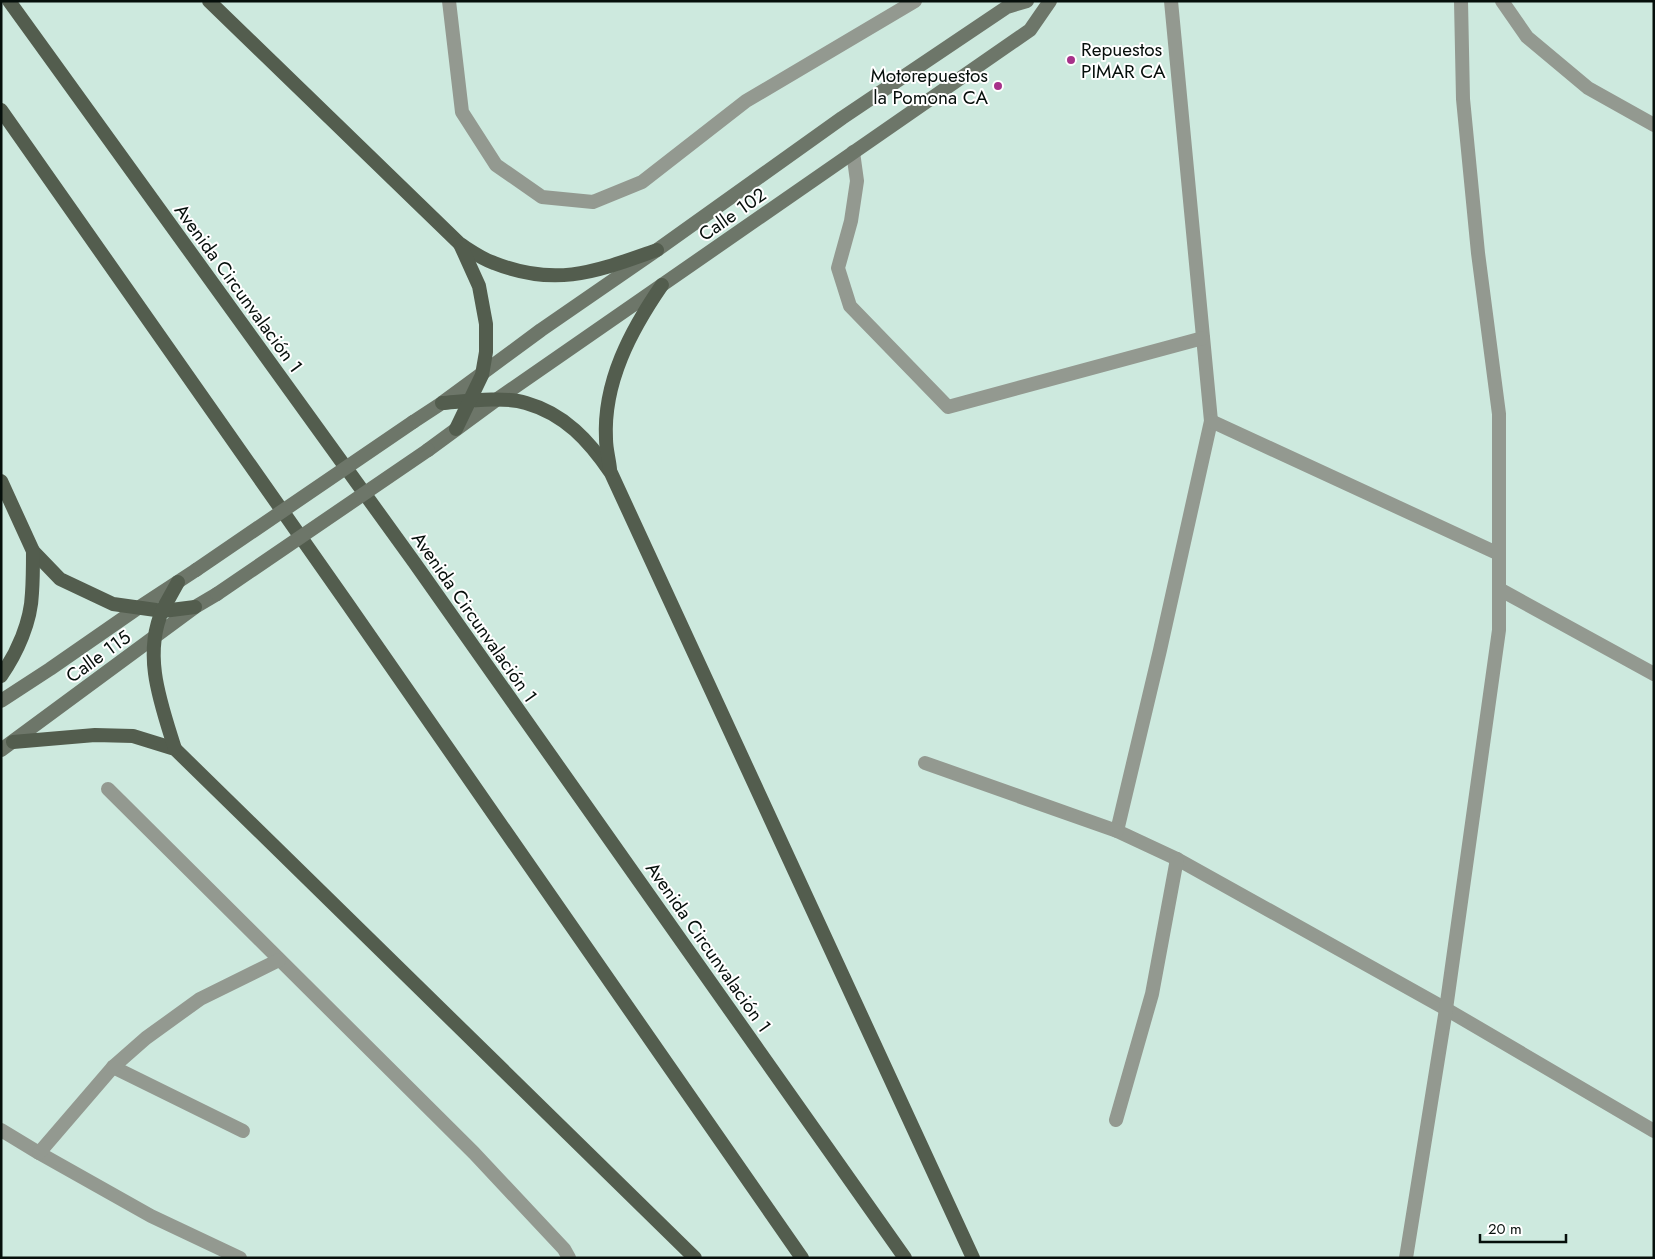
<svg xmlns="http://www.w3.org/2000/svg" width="1655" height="1259" viewBox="0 0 1655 1259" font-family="Jost,sans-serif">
	<rect width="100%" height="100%" fill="#cde9de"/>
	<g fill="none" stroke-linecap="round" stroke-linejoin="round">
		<g stroke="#939990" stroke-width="14">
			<polyline points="449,1 462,112 496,165 542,197 593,202 642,182 746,101 915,1"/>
			<polyline points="1171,1 1211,421 1160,650 1117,831 1177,859 1446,1009 1654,1131"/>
			<polyline points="1502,1 1527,37 1588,88 1654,125"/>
			<polyline points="853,152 857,181 851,221 838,268 850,306 948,407 1203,338"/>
			<polyline points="1211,421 1499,554"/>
			<polyline points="1499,589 1654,674"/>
			<polyline points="925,763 1117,831"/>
			<polyline points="108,789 474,1153 564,1249 569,1258"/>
			<polyline points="113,1067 243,1131"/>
			<polyline points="1116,1120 1152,994 1177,859"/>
			<polyline points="1,1130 39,1153 151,1216 240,1258"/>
			<polyline points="39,1153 113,1067 146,1038 200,999 279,960"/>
			<polyline points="1406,1258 1446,1009 1499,630 1499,414 1478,253 1463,99 1461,1"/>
		</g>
		<g stroke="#6d7669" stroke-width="14">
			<polyline points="413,422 442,403 541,330 657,250 842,118 1007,7 1027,1"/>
			<polyline points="428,450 496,400 1030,30 1050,1"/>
			<polyline points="1,701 50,669 138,608 196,570"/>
			<polyline points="1,750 195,607 217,594"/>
		</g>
		<g stroke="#535d4e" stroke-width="14">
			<polyline points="9,1 414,562 905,1258"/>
			<path d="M 209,1 L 460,244 C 471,251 482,259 494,263 C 557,288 597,271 657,250"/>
			<polyline points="1,110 347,603 802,1258"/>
			<path d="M 442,403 C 467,401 503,396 526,403 C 565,414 589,441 611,473 L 973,1258"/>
			<polyline points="456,429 482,375 486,352 486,324 479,286 460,244"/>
			<path d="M 610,469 C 609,459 606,449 606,439 C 603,382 631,330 662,285"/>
			<polyline points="1,481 33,551 60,579 113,604 163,611 195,607"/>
			<path d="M 1,676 C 17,653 31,622 32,593 C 33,579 33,565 33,551"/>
			<polyline points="13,742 95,735 133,736 175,749 695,1258"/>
			<path d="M 175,749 C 161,704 142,655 163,609 C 168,600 173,591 178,582"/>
		</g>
		<g stroke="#6d7669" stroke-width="14">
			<polyline points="196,570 413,422"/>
			<polyline points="217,594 428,450"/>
		</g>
	</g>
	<g fill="#a7318a" stroke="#fff" stroke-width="2">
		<circle cx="1071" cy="60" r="5"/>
		<circle cx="998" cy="86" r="5"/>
	</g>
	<g text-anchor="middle" stroke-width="4" stroke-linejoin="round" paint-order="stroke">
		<g font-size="19" fill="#060f0b" stroke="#fff" text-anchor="start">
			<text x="1081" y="56">Repuestos<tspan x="1081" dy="22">PIMAR CA</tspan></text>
			<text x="988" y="82" text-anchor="end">Motorepuestos<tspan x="988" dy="22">la Pomona CA</tspan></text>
		</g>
		<g font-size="19" fill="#060f0b" stroke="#fff">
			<text transform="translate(732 214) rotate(-35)" y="7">Calle 102</text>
			<text transform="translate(239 288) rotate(54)" y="7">Avenida Circunvalación 1</text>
			<text transform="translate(475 617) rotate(55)" y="7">Avenida Circunvalación 1</text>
			<text transform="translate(98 656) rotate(-36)" y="7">Calle 115</text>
			<text transform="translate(709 947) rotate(55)" y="7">Avenida Circunvalación 1</text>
		</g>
	</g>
	<rect width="1655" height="1259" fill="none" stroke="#060f0b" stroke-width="5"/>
	<path d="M1480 1234v8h86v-8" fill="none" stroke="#060f0b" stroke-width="2.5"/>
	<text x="1488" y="1234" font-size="15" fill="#060f0b" stroke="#ffffff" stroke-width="4" paint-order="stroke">20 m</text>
</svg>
